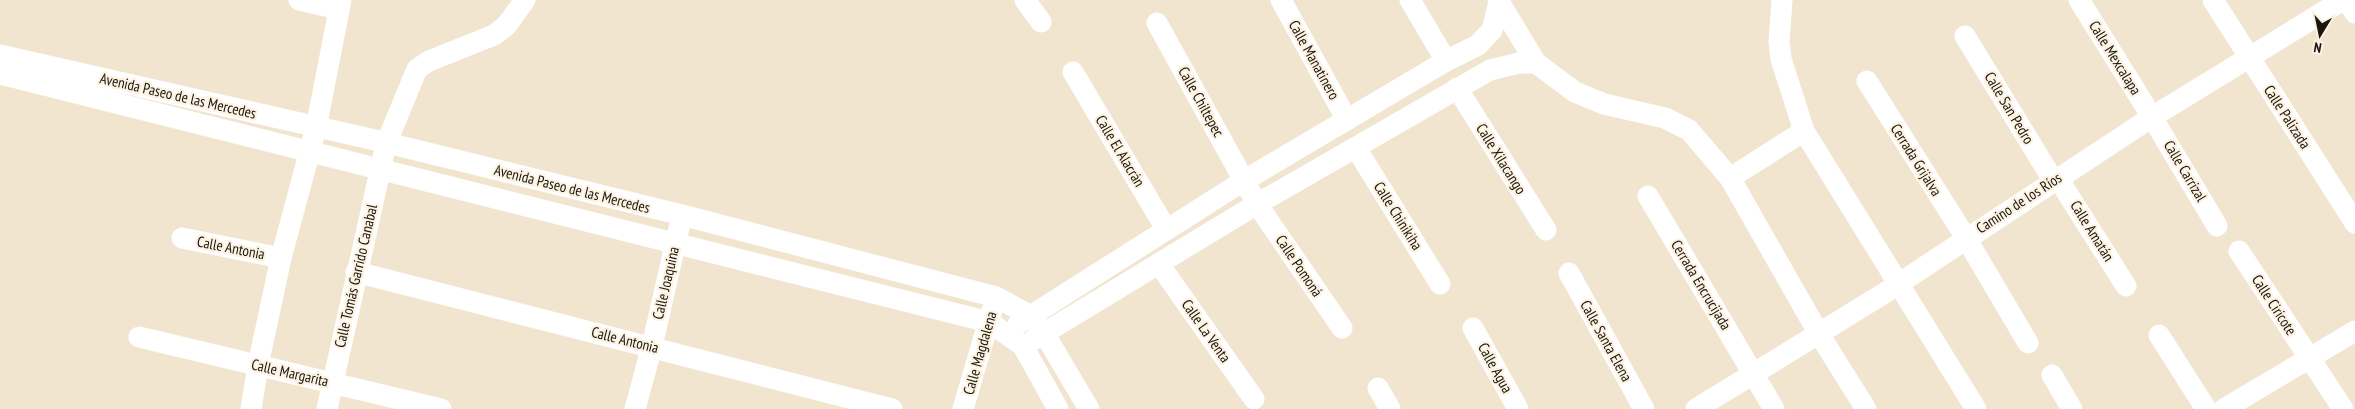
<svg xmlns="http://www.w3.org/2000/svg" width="2355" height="409" viewBox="0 0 2355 409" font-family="'PT Sans Narrow',sans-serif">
	<rect width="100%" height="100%" fill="#f2e5d0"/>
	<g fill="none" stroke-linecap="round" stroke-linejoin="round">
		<g stroke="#fff" stroke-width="21">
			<polyline points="299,0 339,9"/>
			<polyline points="1025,0 1041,22"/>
			<polyline points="1281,0 1347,120"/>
			<polyline points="1410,0 1446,61"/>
			<polyline points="1498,0 1536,63 1575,92 1604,104 1665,118 1689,130 1730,178 1819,334 1866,409"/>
			<polyline points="1782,0 1779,42 1781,59 1804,131 1976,409"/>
			<polyline points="2079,0 2152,117 2217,226"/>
			<polyline points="2213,0 2355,223"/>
			<polyline points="2347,0 2355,13"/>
			<polyline points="1157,23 1257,204 1342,328"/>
			<polyline points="1965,36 2053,180"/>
			<polyline points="0,55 375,140 682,215 996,297 1031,316 1044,333 1089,409"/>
			<polyline points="1073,72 1166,229"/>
			<path d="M 0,74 C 329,159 660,237 989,322 L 1023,346 L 1058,409"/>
			<polyline points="1867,81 1966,238 2028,343"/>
			<polyline points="1457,88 1546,230"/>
			<polyline points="1356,148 1440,284"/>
			<polyline points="2057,177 2126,286"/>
			<polyline points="1730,178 1804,131"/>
			<polyline points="1648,196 1774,409"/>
			<polyline points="182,238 281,258"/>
			<polyline points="2239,251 2343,409"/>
			<polyline points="1159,264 1254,399"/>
			<polyline points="356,272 892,409"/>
			<polyline points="1569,273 1644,409"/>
			<polyline points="1018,324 1245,180 1446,61 1478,45 1492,30 1499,2"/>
			<polyline points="1473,328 1518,409"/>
			<polyline points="2159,335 2206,409"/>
			<polyline points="139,337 441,409"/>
			<polyline points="1033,340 1257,204 1490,70 1519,63 1536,63"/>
			<polyline points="2052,375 2072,409"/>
			<polyline points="1378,388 1390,409"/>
			<polyline points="251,409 258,365 281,258 316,128 341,0"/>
			<polyline points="327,409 386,144 417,69 429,61 494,35 506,26 525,0"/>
			<polyline points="635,409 652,346 679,228"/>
			<polyline points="963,409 992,310"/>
			<polyline points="1696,409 1883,294 2152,117 2343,0"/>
			<polyline points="2224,409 2355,331"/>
		</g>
	</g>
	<g text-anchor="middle" stroke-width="4.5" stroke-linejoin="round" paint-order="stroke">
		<g font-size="15" fill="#1a160f" stroke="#fdf3e2">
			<text transform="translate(2115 58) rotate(58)" y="5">Calle Mexcalapa</text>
			<text transform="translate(1314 60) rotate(61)" y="5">Calle Manatinero</text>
			<text transform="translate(178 96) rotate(13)" y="5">Avenida Paseo de las Mercedes</text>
			<text transform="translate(1201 102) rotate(61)" y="5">Calle Chiltepec</text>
			<text transform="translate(2009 108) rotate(59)" y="5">Calle San Pedro</text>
			<text transform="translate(2287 117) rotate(57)" y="5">Calle Palizada</text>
			<text transform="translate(1120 151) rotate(59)" y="5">Calle El Alacrán</text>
			<text transform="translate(1501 159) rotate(58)" y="5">Calle Xilacango</text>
			<text transform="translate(1916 160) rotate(58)" y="5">Cerrada Grijalva</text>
			<text transform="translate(2185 171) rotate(59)" y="5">Calle Carrizal</text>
			<text transform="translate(572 189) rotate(14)" y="5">Avenida Paseo de las Mercedes</text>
			<text transform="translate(2019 203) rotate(-33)" y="5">Camino de los Ríos</text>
			<text transform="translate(1398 216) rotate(58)" y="5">Calle Chinikiha</text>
			<text transform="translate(2092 231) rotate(58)" y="5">Calle Amatán</text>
			<text transform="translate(231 248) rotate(11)" y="5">Calle Antonia</text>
			<text transform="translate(1299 266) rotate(56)" y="5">Calle Pomoná</text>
			<text transform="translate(356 276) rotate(-77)" y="5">Calle Tomás Garrido Canabal</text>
			<text transform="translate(666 283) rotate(-77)" y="5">Calle Joaquina</text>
			<text transform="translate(1701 285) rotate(59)" y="5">Cerrada Encrucijada</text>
			<text transform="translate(2274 305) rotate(57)" y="5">Calle Ciricote</text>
			<text transform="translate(1206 331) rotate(55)" y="5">Calle La Venta</text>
			<text transform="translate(625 340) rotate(14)" y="5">Calle Antonia</text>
			<text transform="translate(1606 341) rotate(61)" y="5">Calle Santa Elena</text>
			<text transform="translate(980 353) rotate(-74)" y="5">Calle Magdalena</text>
			<text transform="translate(1495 368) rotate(61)" y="5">Calle Agua</text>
			<text transform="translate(290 373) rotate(13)" y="5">Calle Margarita</text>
		</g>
	</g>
	<g transform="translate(2320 35) rotate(190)" stroke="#fdf3e2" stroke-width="4" paint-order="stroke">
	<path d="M0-4L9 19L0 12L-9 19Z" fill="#1a160f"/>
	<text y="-8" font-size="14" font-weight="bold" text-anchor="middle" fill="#1a160f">N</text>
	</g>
</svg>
